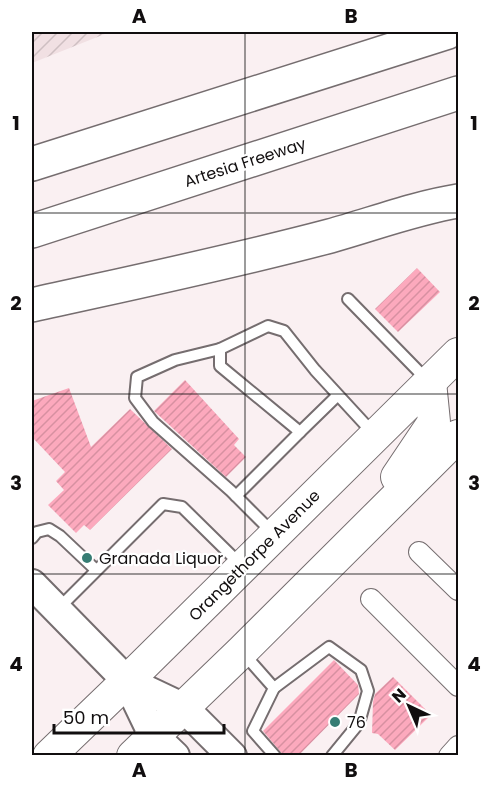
<svg xmlns="http://www.w3.org/2000/svg" width="490" height="787" viewBox="0 0 490 787" font-family="Poppins,sans-serif">
	<defs>
		<pattern id="industrial-furrows" width="10" height="10" patternUnits="userSpaceOnUse" patternTransform="scale(1.5)"><rect width="10" height="10" fill="#f1e0e3"/><path d="M-1 1l2-2M0 10L10 0M9 11l2-2" fill="none" stroke="#cebfc2"/></pattern>
		<pattern id="building-hatch" width="6" height="6" patternUnits="userSpaceOnUse" patternTransform="scale(1.5)"><rect width="6" height="6" fill="#fca9bd"/><path d="M-1 1l2-2M0 6l6-6M5 7l2-2" fill="none" stroke="#d790a1"/></pattern>
	</defs>
	<rect width="100%" height="100%" fill="#faf0f2"/>
	<polygon fill="url(#industrial-furrows)" points="32,32 110,32 32,63"/>
	<g fill="url(#building-hatch)">
		<polygon points="417,268 440,292 398,332 375,309"/>
		<polygon points="185,380 239,439 234,445 246,457 226,477 154,411"/>
		<polygon points="69,388 91,447 130,409 172,449 90,530 84,525 76,533 48,505 64,490 56,481 65,472 32,437 32,401"/>
		<polygon points="334,660 358,685 359,694 298,756 284,756 263,731"/>
		<polygon points="393,677 431,715 395,750 378,734 372,733 373,702 375,694"/>
	</g>
	<g fill="none" stroke-linecap="round" stroke-linejoin="round">
		<defs>
			<g id="service">
				<polyline points="348,299 427,380"/>
				<polyline points="220,349 175,360 137,377 135,398 153,422 231,491 273,533"/>
				<polyline points="338,395 300,432 220,366 220,349 268,326 284,331 315,370 373,433"/>
				<polyline points="236,496 300,432"/>
				<polyline points="32,538 37,532 49,529 60,536 96,570"/>
				<polyline points="57,610 163,504 182,507 241,565"/>
				<polyline points="244,654 274,688 253,731 275,756"/>
				<polyline points="274,688 329,647 361,670 368,691 359,723 332,756"/>
			</g>
			<g id="minor">
				<polyline points="419,552 458,590"/>
				<polyline points="371,599 458,686"/>
				<polyline points="449,756 458,746"/>
			</g>
			<g id="secondary">
				<polyline points="32,584 127,681 153,735 175,756"/>
				<polyline points="127,681 184,708 232,756"/>
			</g>
			<g id="primary">
				<polyline points="397,477 434,422 430,382"/>
				<polyline points="49,756 127,681 458,354"/>
				<polyline points="133,756 242,651 458,436"/>
			</g>
			<g id="motorway">
				<polyline points="32,164 448,32"/>
				<polyline points="32,231 458,93"/>
				<path d="M 32,305 C 131,283 232,262 330,236 C 373,224 415,208 458,201"/>
			</g>
		</defs>
		<use href="#service" stroke="#756d6f" stroke-width="14"/>
		<use href="#minor" stroke="#756d6f" stroke-width="22"/>
		<use href="#secondary" stroke="#756d6f" stroke-width="32"/>
		<use href="#primary" stroke="#756d6f" stroke-width="34"/>
		<use href="#motorway" stroke="#756d6f" stroke-width="36"/>
		<use href="#service" stroke="#fff" stroke-width="10"/>
		<use href="#minor" stroke="#fff" stroke-width="20"/>
		<use href="#secondary" stroke="#fff" stroke-width="28"/>
		<use href="#primary" stroke="#fff" stroke-width="32"/>
		<use href="#motorway" stroke="#fff" stroke-width="33"/>
	</g>
	<path fill="none" stroke="#110e0f" stroke-width="1.5" stroke-opacity="0.55" d="M 245,32 L 245,756M 32,213 L 458,213M 32,394 L 458,394M 32,574 L 458,574"/>
	<g fill="#367c73" stroke="#fff" stroke-width="2">
		<circle cx="87" cy="558" r="6"/>
		<circle cx="335" cy="722" r="6"/>
	</g>
	<g text-anchor="middle" stroke-width="4.5" stroke-linejoin="round" paint-order="stroke">
		<g font-size="16" fill="#110e0f" stroke="#fff">
			<text transform="translate(245 162) rotate(-18)" y="6">Artesia Freeway</text>
			<text transform="translate(254 555) rotate(-45)" y="6">Orangethorpe Avenue</text>
		</g>
		<g font-size="16" fill="#110e0f" stroke="#fff" text-anchor="start">
			<text x="99" y="564">Granada Liquor</text>
			<text x="347" y="728">76</text>
		</g>
	</g>
	<rect width="490" height="787" fill="none" stroke="#ffffff" stroke-width="66"/>
	<g transform="translate(409 706) rotate(316)" stroke="#ffffff" stroke-width="4.5" paint-order="stroke">
	<path d="M0-4.5L10 22L0 15L-10 22Z" fill="#110e0f"/>
	<text y="-9" font-size="16" font-weight="bold" text-anchor="middle" fill="#110e0f">N</text>
	</g>
	<path d="M54 724v9h170v-9" fill="none" stroke="#110e0f" stroke-width="3"/>
	<text x="63" y="724" font-size="18" fill="#110e0f" stroke="#ffffff" stroke-width="4.5" paint-order="stroke">50 m</text>
	<rect x="33" y="33" width="424" height="721" fill="none" stroke="#110e0f" stroke-width="2"/>
	<g font-size="20" text-anchor="middle" font-weight="bold" fill="#110e0f">
		<text x="139" y="23">A</text>
		<text x="351" y="23">B</text>
		<text x="16" y="130">1</text>
		<text x="474" y="130">1</text>
		<text x="16" y="310">2</text>
		<text x="474" y="310">2</text>
		<text x="16" y="490">3</text>
		<text x="474" y="490">3</text>
		<text x="16" y="671">4</text>
		<text x="474" y="671">4</text>
		<text x="139" y="777">A</text>
		<text x="351" y="777">B</text>
	</g>
</svg>
